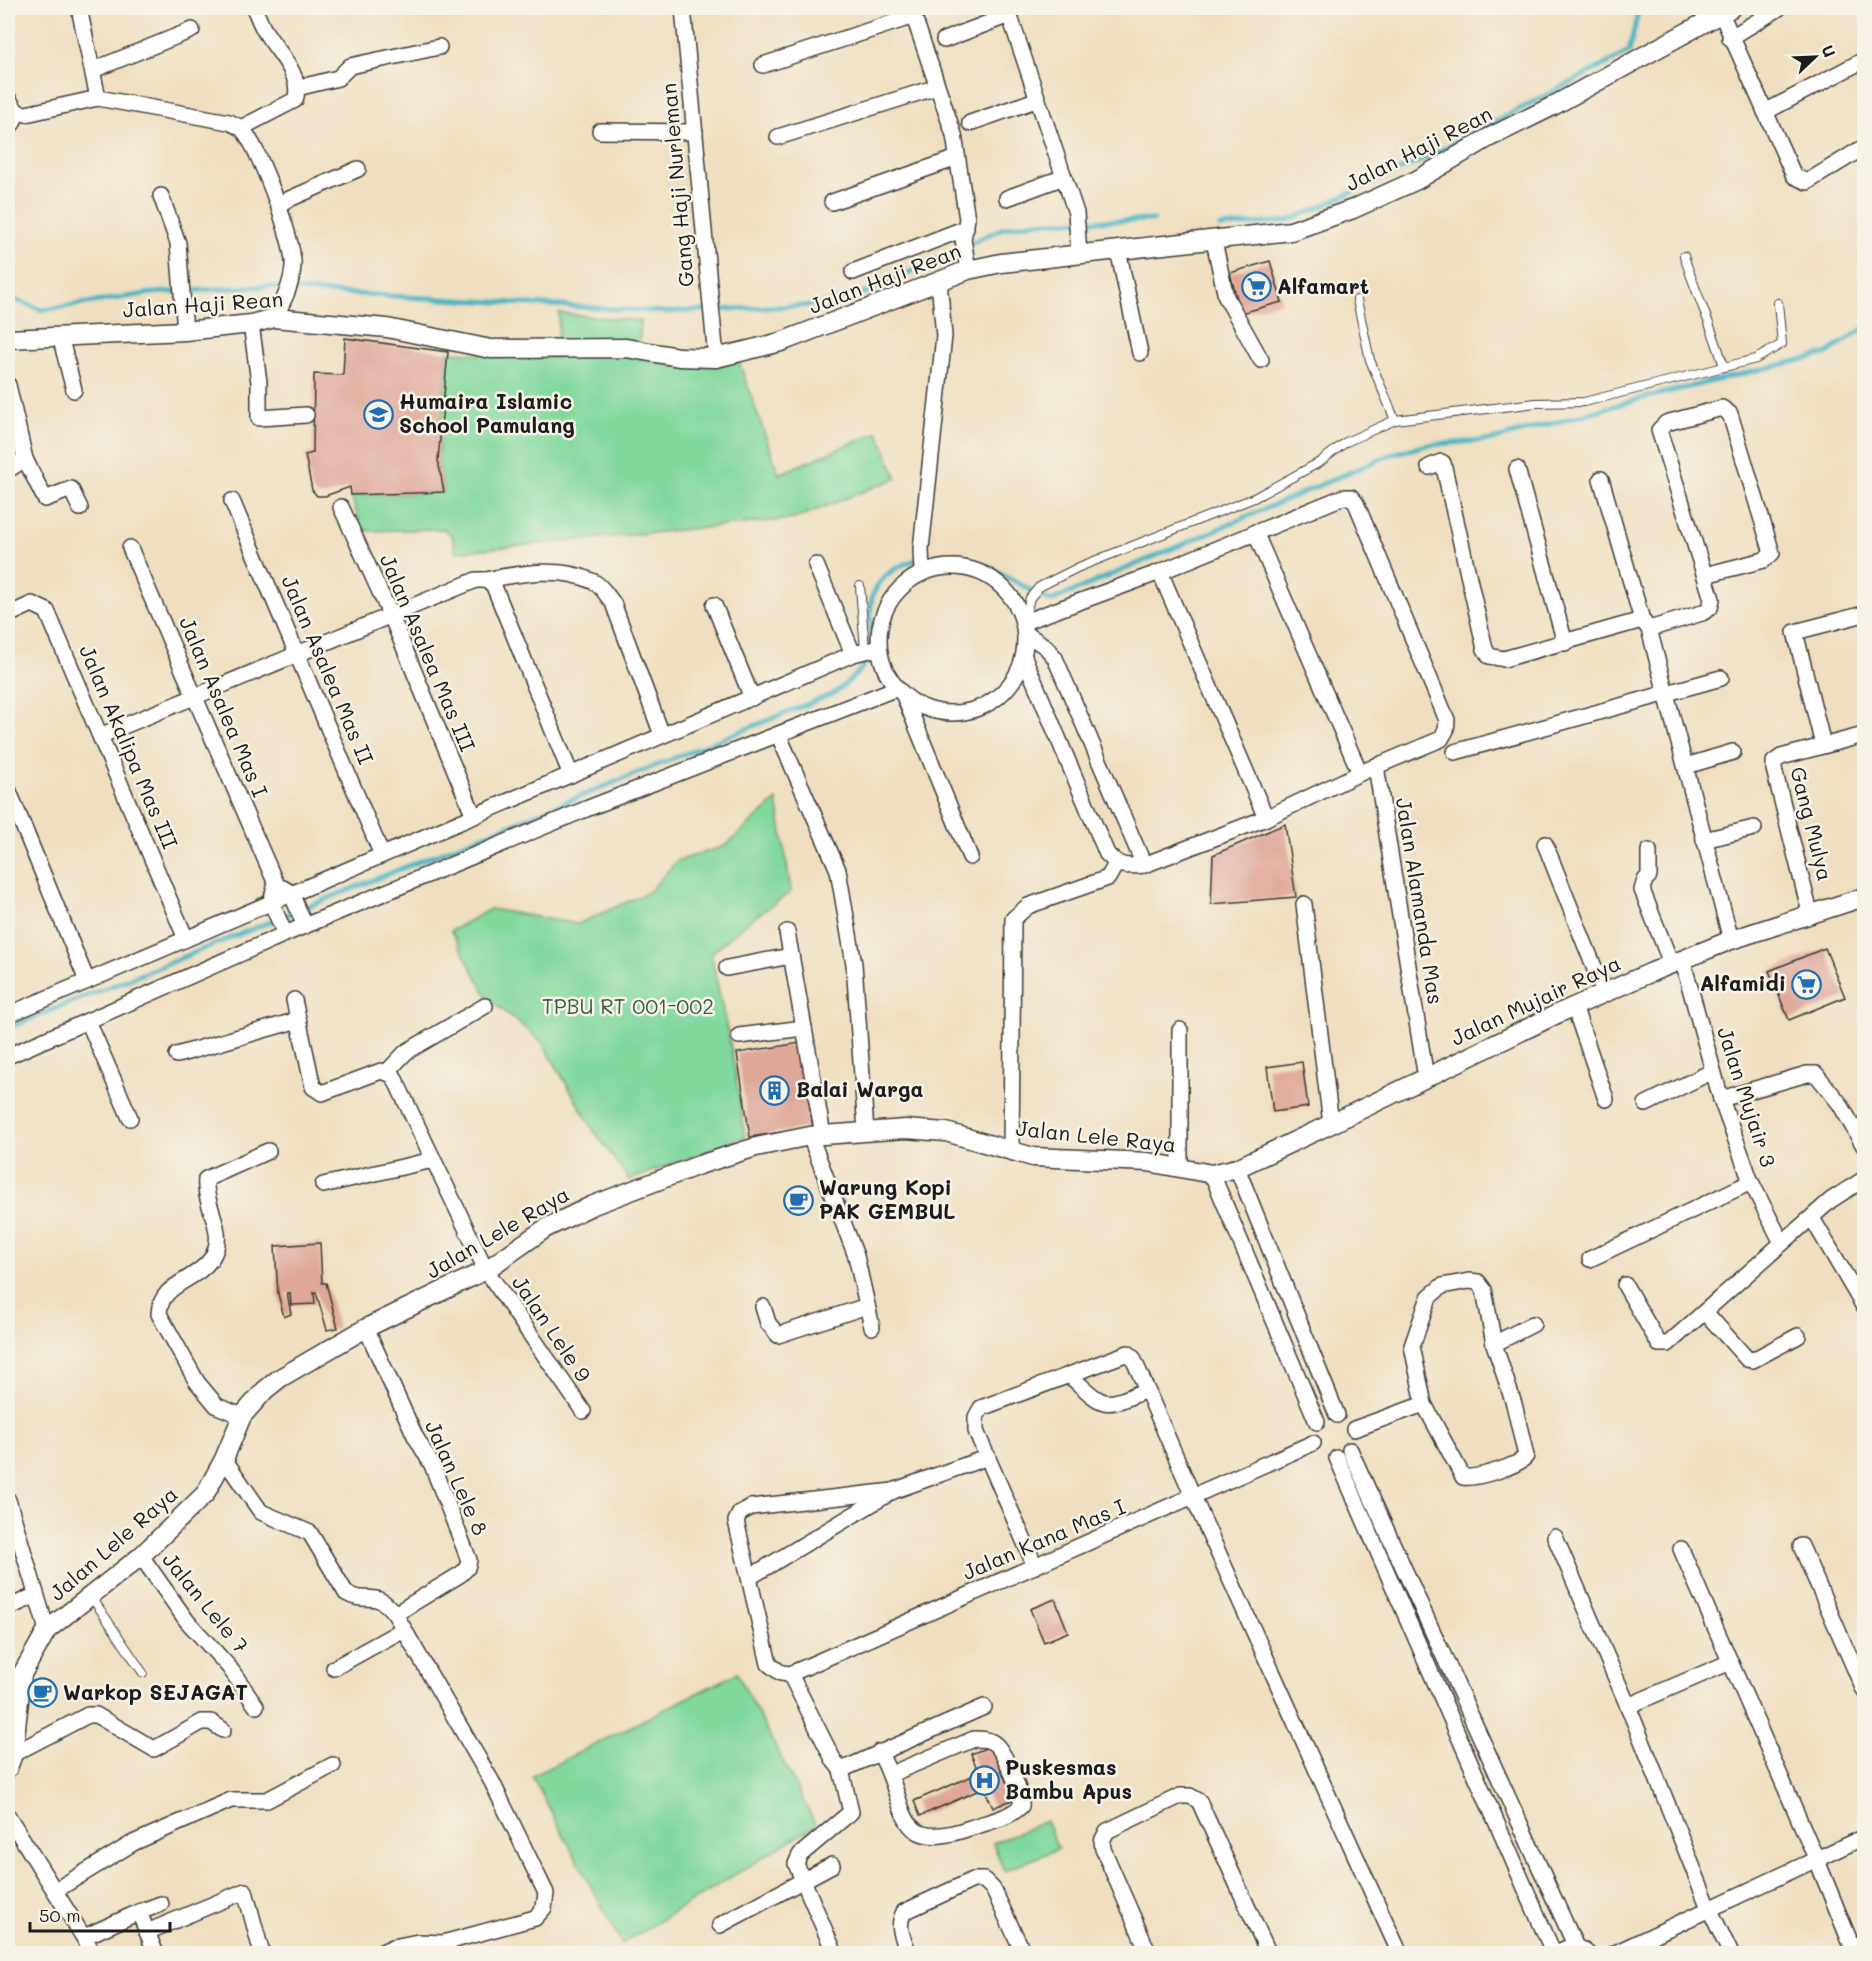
<svg xmlns="http://www.w3.org/2000/svg" width="1872" height="1961" viewBox="0 0 1872 1961" font-family="Mali,sans-serif">
	<rect width="100%" height="100%" fill="#f7f3e8"/>
	<filter id="ink" filterUnits="userSpaceOnUse"><feTurbulence type="fractalNoise" baseFrequency=".0167" numOctaves="2"/><feDisplacementMap in="SourceGraphic" scale="12" xChannelSelector="R" yChannelSelector="G"/><feConvolveMatrix kernelMatrix="1 2 1 2 8 2 1 2 1" color-interpolation-filters="sRGB"/></filter>
	<filter id="wash" filterUnits="userSpaceOnUse"><feTurbulence type="fractalNoise" baseFrequency=".008" numOctaves="4" result="noise"/><feDisplacementMap in="SourceGraphic" scale="24" xChannelSelector="R" yChannelSelector="G"/><feGaussianBlur stdDeviation="1.35" result="paint"/><feColorMatrix in="noise" values="0 0 0 0 0 0 0 0 0 0 0 0 0 0 0 0 0 1.4 0 .05"/><feComposite in="paint" operator="in"/></filter>
	<g filter="url(#wash)">
		<rect width="100%" height="100%" fill="#efdfc0"/>
		<g fill="#80d89d" stroke="#4e7a5c" stroke-width="1.5">
			<polygon points="559,313 641,321 638,358 697,367 739,362 779,474 878,432 897,478 794,519 456,552 452,536 444,529 362,531 351,495 444,492 438,460 448,352 557,358"/>
			<polygon points="777,800 791,892 742,926 711,954 732,1053 745,1137 629,1180 593,1129 542,1042 488,998 451,931 490,909 578,924 649,892 677,861 725,846"/>
			<polygon points="737,1673 816,1825 622,1944 532,1776"/>
			<polygon points="1046,1821 1058,1849 1004,1871 993,1843"/>
		</g>
		<g fill="none" stroke-linecap="round" stroke-linejoin="round">
			<g stroke="#48b4c4" stroke-width="5">
				<polyline points="1220,227 1287,221 1318,208 1422,160 1629,52 1639,8"/>
				<polyline points="8,297 42,310 152,293 269,286 305,291 667,312 817,305 868,292 1003,228 1035,222 1154,220"/>
				<path d="M 8,1028 L 835,693 C 866,666 869,667 871,625 C 871,616 870,605 872,597 C 878,580 892,569 907,563 C 965,542 1002,576 1051,601 L 1392,454 L 1427,445 L 1492,440 L 1647,397 L 1826,354 L 1864,328"/>
			</g>
		</g>
		<g id="blocks">
			<g fill="#dfa799">
				<polygon points="1270,261 1282,302 1241,313 1230,273"/>
				<polygon points="345,338 448,352 438,460 444,492 351,495 350,487 325,496 317,496 312,490 305,455 313,453 314,374 343,375"/>
				<polygon points="1285,824 1296,897 1211,904 1213,855"/>
				<polygon points="1825,948 1845,997 1789,1020 1769,971"/>
				<polygon points="800,1043 813,1127 750,1137 737,1053"/>
				<polygon points="1302,1062 1308,1107 1273,1112 1267,1067"/>
				<polygon points="320,1243 322,1283 326,1283 338,1328 327,1330 316,1292 314,1292 315,1304 291,1305 290,1293 287,1293 291,1314 284,1317 278,1294 275,1246"/>
				<polygon points="1055,1599 1068,1632 1044,1642 1030,1609"/>
				<polygon points="991,1746 1014,1799 993,1808 984,1788 920,1816 914,1801 979,1773 971,1754"/>
			</g>
		</g>
	</g>
	<g filter="url(#ink)">
		<use href="#blocks" fill-opacity="0" stroke="#3c3935" stroke-width="1.5"/>
		<g fill="none" stroke-linecap="round" stroke-linejoin="round">
			<defs>
				<g id="service">
					<path d="M 1684,256 C 1696,294 1713,329 1724,367"/>
					<polyline points="1357,300 1370,360 1395,420"/>
					<polyline points="860,586 865,650"/>
					<polyline points="1024,622 1030,598 1039,587 1079,567 1254,498 1320,462 1346,442 1395,420 1536,403 1584,402 1756,359 1782,344 1778,303"/>
					<polyline points="91,1596 143,1673"/>
				</g>
				<g id="minor">
					<polyline points="79,8 98,98"/>
					<polyline points="683,8 716,358"/>
					<polyline points="911,8 954,135 967,219 963,239 968,270"/>
					<polyline points="1007,8 1076,213 1079,254"/>
					<polyline points="1721,13 1794,176 1807,182 1864,147"/>
					<polyline points="1730,38 1779,8"/>
					<polyline points="944,40 1009,15"/>
					<polyline points="763,65 914,16"/>
					<polyline points="93,70 192,30"/>
					<polyline points="297,88 338,78 350,66 439,47"/>
					<path d="M 8,98 L 17,112 L 26,114 L 98,98 L 229,122 C 233,124 239,126 242,129 C 258,145 295,243 293,266 C 292,285 283,303 274,318"/>
					<polyline points="1765,112 1864,60"/>
					<polyline points="970,123 1036,100"/>
					<polyline points="8,128 13,123 17,112"/>
					<path d="M 241,128 L 295,100 C 304,77 277,51 266,33 C 261,26 258,16 254,8"/>
					<polyline points="600,131 695,132"/>
					<polyline points="778,137 937,87"/>
					<polyline points="161,196 178,243 185,331"/>
					<polyline points="1007,198 1064,177"/>
					<polyline points="832,202 957,158"/>
					<polyline points="278,204 358,169"/>
					<polyline points="1214,241 1226,297 1261,360"/>
					<polyline points="1118,250 1140,353"/>
					<polyline points="853,272 966,228"/>
					<polyline points="251,324 259,382 259,418 306,415"/>
					<polyline points="60,336 74,390"/>
					<polyline points="8,385 25,459 45,499 71,489 80,508"/>
					<polyline points="1429,467 1441,462 1443,463 1485,649 1489,656 1504,659 1642,620 1649,629 1702,613 1710,608 1712,599 1659,430 1666,423 1722,408 1730,414 1772,553 1764,560 1705,575"/>
					<polyline points="1517,469 1565,643"/>
					<polyline points="8,470 25,459"/>
					<polyline points="1601,479 1642,620"/>
					<polyline points="232,501 382,855"/>
					<polyline points="341,507 391,616 474,816"/>
					<polyline points="1255,532 1360,773"/>
					<polyline points="130,548 273,877 276,883 271,902 285,934"/>
					<polyline points="816,565 853,654"/>
					<circle cx="952" cy="640" r="73"/>
					<polyline points="1160,572 1266,818"/>
					<polyline points="922,573 921,549 944,336 939,281"/>
					<path d="M 485,580 C 518,574 562,565 594,582 C 602,586 607,596 613,603 L 662,735"/>
					<polyline points="714,605 752,698"/>
					<polyline points="8,615 32,604 47,611 186,939"/>
					<path d="M 1024,622 L 1160,572 L 1343,497 L 1351,497 L 1356,503 L 1447,720 L 1446,730 L 1441,739 L 1360,773 L 1266,818 L 1144,865 C 1126,867 1119,867 1107,854 L 1024,657"/>
					<polyline points="1649,629 1731,940"/>
					<polyline points="1025,633 1046,647 1055,658 1144,865"/>
					<polyline points="904,696 970,857"/>
					<polyline points="102,735 476,580 485,580 493,584 571,775"/>
					<polyline points="779,736 838,870 854,964 866,1131"/>
					<polyline points="1823,745 1795,632 1864,614"/>
					<polyline points="1455,752 1721,678"/>
					<polyline points="1376,766 1426,1078"/>
					<polyline points="1686,766 1733,752"/>
					<polyline points="8,789 87,981"/>
					<polyline points="1704,840 1754,828"/>
					<polyline points="1545,844 1604,992"/>
					<polyline points="1649,851 1649,876 1645,880 1642,890 1671,963"/>
					<polyline points="283,888 291,893 305,926"/>
					<polyline points="1304,904 1331,1124"/>
					<polyline points="1810,913 1774,769 1774,762 1781,757 1864,735"/>
					<polyline points="787,932 823,1135"/>
					<polyline points="1682,959 1721,1099 1751,1182 1782,1243"/>
					<polyline points="727,968 791,956"/>
					<polyline points="294,1000 313,1087 322,1093 381,1071 393,1075 486,1270 583,1411"/>
					<polyline points="1574,1006 1606,1099"/>
					<polyline points="8,1015 853,654 879,648"/>
					<polyline points="88,1021 130,1118"/>
					<polyline points="739,1036 804,1028"/>
					<polyline points="177,1055 298,1020"/>
					<polyline points="8,1056 285,934 586,809 897,688"/>
					<polyline points="388,1071 406,1052 485,1006"/>
					<polyline points="1721,1099 1807,1074 1816,1074 1840,1104 1864,1146"/>
					<polyline points="1646,1104 1713,1071"/>
					<polyline points="810,1136 856,1256 872,1327"/>
					<polyline points="1011,1152 1013,919 1028,906 1108,878 1116,864"/>
					<polyline points="1180,1168 1180,1030"/>
					<polyline points="1237,1168 1337,1415"/>
					<polyline points="1212,1174 1317,1422"/>
					<polyline points="323,1185 433,1160"/>
					<polyline points="1812,1218 1864,1307"/>
					<polyline points="1590,1259 1751,1182"/>
					<polyline points="1625,1285 1659,1344 1668,1344 1831,1200 1864,1179"/>
					<polyline points="763,1307 768,1323 778,1335 867,1306"/>
					<polyline points="1706,1313 1747,1359 1753,1360 1798,1336"/>
					<polyline points="366,1328 415,1436 432,1465 469,1560 467,1568 461,1574 395,1614"/>
					<path d="M 1069,1375 C 1105,1407 1101,1410 1146,1390"/>
					<polyline points="1424,1404 1412,1346 1429,1297 1442,1286 1469,1281 1478,1282 1484,1290 1494,1344"/>
					<path d="M 242,1416 L 217,1406 L 197,1382 L 159,1314 C 160,1283 195,1282 211,1259 C 229,1232 203,1207 206,1179 L 268,1151"/>
					<path d="M 1354,1429 L 1424,1404 L 1463,1477 C 1475,1479 1520,1466 1526,1456 L 1514,1404 L 1494,1344 L 1533,1324"/>
					<polyline points="1350,1450 1576,1947"/>
					<polyline points="1337,1458 1554,1954"/>
					<path d="M 224,1459 L 261,1512 L 310,1533 L 346,1593 C 368,1606 374,1587 395,1614 L 492,1782 L 546,1893 L 544,1908 L 535,1918 L 443,1943 L 418,1942 L 393,1947 L 378,1954"/>
					<polyline points="893,1491 751,1507 740,1513 736,1521 769,1664 781,1673 790,1674 1313,1443"/>
					<polyline points="8,1500 47,1630"/>
					<polyline points="1555,1537 1628,1706 1709,1908 1731,1954"/>
					<polyline points="1801,1546 1864,1690"/>
					<polyline points="1681,1549 1816,1858 1855,1954"/>
					<polyline points="141,1556 187,1621 229,1667 256,1706"/>
					<polyline points="1035,1566 976,1431 976,1417 981,1408 1128,1353 1133,1358 1202,1517 1400,1954"/>
					<polyline points="750,1577 893,1491 988,1457"/>
					<polyline points="8,1608 36,1595"/>
					<polyline points="334,1668 404,1629"/>
					<polyline points="790,1674 834,1761 841,1770 851,1812 800,1855 796,1864 835,1954"/>
					<polyline points="1628,1706 1728,1663"/>
					<path d="M 879,1752 C 910,1804 891,1855 970,1828 C 987,1822 1008,1819 1021,1806 C 1023,1794 1005,1754 996,1745 C 990,1739 982,1739 974,1739 L 891,1774"/>
					<polyline points="13,1754 88,1715 96,1715 154,1749 202,1722 211,1722 223,1730"/>
					<polyline points="841,1770 984,1707"/>
					<polyline points="8,1816 94,1954"/>
					<polyline points="56,1890 133,1843 231,1800 267,1800 333,1765"/>
					<polyline points="720,1925 832,1865"/>
					<polyline points="147,1932 245,1891 262,1954"/>
					<polyline points="84,1937 139,1912"/>
					<polyline points="156,1954 139,1912 161,1904"/>
					<path d="M 909,1954 C 903,1938 896,1927 904,1912 L 973,1880 L 984,1880 L 993,1889 L 1024,1954"/>
					<polyline points="1149,1954 1103,1849 1102,1841 1107,1831 1180,1796 1190,1796 1199,1801 1269,1954"/>
					<path d="M 1557,1954 C 1567,1945 1578,1945 1588,1954"/>
					<polyline points="1613,1954 1864,1837"/>
				</g>
				<g id="tertiary">
					<polyline points="8,339 185,331 251,324 274,318 387,328 491,349 626,348 679,357 716,358 781,342 968,270 1001,263 1291,231 1353,209 1417,180 1488,138 1551,107 1731,8"/>
					<polyline points="8,1768 13,1754 22,1674 47,1630 141,1556 205,1494 224,1459 242,1416 265,1390 280,1378 366,1328 486,1270 546,1228 591,1206 699,1165 756,1147 810,1136 905,1129 946,1132 1033,1157 1148,1162 1212,1174 1237,1168 1331,1124 1557,1014 1652,972 1731,940 1864,897"/>
				</g>
			</defs>
			<use href="#service" stroke="#3c3935" stroke-width="10"/>
			<use href="#minor" stroke="#3c3935" stroke-width="18"/>
			<use href="#tertiary" stroke="#3c3935" stroke-width="21"/>
			<use href="#service" stroke="#fff" stroke-width="8"/>
			<use href="#minor" stroke="#fff" stroke-width="15"/>
			<use href="#tertiary" stroke="#fff" stroke-width="18"/>
		</g>
	</g>
	<defs>
		<symbol id="supermarket-ring" viewBox="-11 -11 22 22"><circle r="9.5" fill="#f7f3e8" stroke="#1f6fb2" stroke-width="1.5"/><path d="M-6-5.5h2.5l.6 2H6L4.5 2H-2.5L-4.4-4H-6ZM-1.5 3.2a1.3 1.3 0 1 0 .1 0ZM3 3.2a1.3 1.3 0 1 0 .1 0Z" fill="#1f6fb2"/></symbol>
		<symbol id="school-ring" viewBox="-11 -11 22 22"><circle r="9.5" fill="#f7f3e8" stroke="#1f6fb2" stroke-width="1.5"/><path d="M0-5L7-2L0 1L-7-2ZM-4 1L0 2.5L4 1V4Q0 6-4 4Z" fill="#1f6fb2"/></symbol>
		<symbol id="building-ring" viewBox="-11 -11 22 22"><circle r="9.5" fill="#f7f3e8" stroke="#1f6fb2" stroke-width="1.5"/><path d="M-4-6H4V6H1V3H-1V6H-4ZM-2.5-4.3h1.7v1.8h-1.7ZM.8-4.3h1.7v1.8H.8ZM-2.5-1h1.7V.8h-1.7ZM.8-1h1.7V.8H.8Z" fill="#1f6fb2"/></symbol>
		<symbol id="cafe-ring" viewBox="-11 -11 22 22"><circle r="9.5" fill="#f7f3e8" stroke="#1f6fb2" stroke-width="1.5"/><path d="M-5.5-4.5H6V0H3Q3 3.5 0 3.5H-2.5Q-5.5 3.5-5.5 0ZM3-3.2v2h1.7v-2ZM-6 4.5H4V6H-6Z" fill="#1f6fb2"/></symbol>
		<symbol id="hospital-ring" viewBox="-11 -11 22 22"><circle r="9.5" fill="#f7f3e8" stroke="#1f6fb2" stroke-width="1.5"/><path d="M-5-5h3v3.5h4V-5h3V5h-3V1.5h-4V5h-3Z" fill="#1f6fb2"/></symbol>
	</defs>
	<g fill-rule="evenodd">
		<use href="#supermarket-ring" x="1240" y="270" width="33" height="33"/>
		<use href="#school-ring" x="362" y="398" width="33" height="33"/>
		<use href="#supermarket-ring" x="1790" y="968" width="33" height="33"/>
		<use href="#building-ring" x="758" y="1074" width="33" height="33"/>
		<use href="#cafe-ring" x="782" y="1184" width="33" height="33"/>
		<use href="#cafe-ring" x="26" y="1676" width="33" height="33"/>
		<use href="#hospital-ring" x="968" y="1764" width="33" height="33"/>
	</g>
	<g text-anchor="middle" stroke-width="5" stroke-linejoin="round" paint-order="stroke">
		<g font-size="21" fill="#1c1c1c" stroke="#f7f3e8">
			<text transform="translate(1419 149) rotate(-27)" y="7">Jalan Haji Rean</text>
			<text transform="translate(678 185) rotate(-95)" y="7">Gang Haji Nurleman</text>
			<text transform="translate(885 279) rotate(-21)" y="7">Jalan Haji Rean</text>
			<text transform="translate(203 305) rotate(-4)" y="7">Jalan Haji Rean</text>
			<text transform="translate(427 653) rotate(67)" y="7">Jalan Asalea Mas III</text>
			<text transform="translate(327 670) rotate(67)" y="7">Jalan Asalea Mas II</text>
			<text transform="translate(223 707) rotate(67)" y="7">Jalan Asalea Mas I</text>
			<text transform="translate(128 747) rotate(67)" y="7">Jalan Akalipa Mas III</text>
			<text transform="translate(1811 824) rotate(76)" y="7">Gang Mulya</text>
			<text transform="translate(1419 901) rotate(81)" y="7">Jalan Alamanda Mas</text>
			<text transform="translate(1536 1001) rotate(-25)" y="7">Jalan Mujair Raya</text>
			<text transform="translate(1746 1097) rotate(72)" y="7">Jalan Mujair 3</text>
			<text transform="translate(1096 1137) rotate(6)" y="7">Jalan Lele Raya</text>
			<text transform="translate(498 1233) rotate(-30)" y="7">Jalan Lele Raya</text>
			<text transform="translate(551 1329) rotate(56)" y="7">Jalan Lele 9</text>
			<text transform="translate(456 1478) rotate(66)" y="7">Jalan Lele 8</text>
			<text transform="translate(1044 1540) rotate(-23)" y="7">Jalan Kana Mas I</text>
			<text transform="translate(114 1544) rotate(-41)" y="7">Jalan Lele Raya</text>
			<text transform="translate(205 1603) rotate(51)" y="7">Jalan Lele 7</text>
		</g>
		<g font-size="21" font-weight="bold" fill="#1c1c1c" stroke="#f7f3e8" text-anchor="start">
			<text x="1277" y="294">Alfamart</text>
			<text x="399" y="409">Humaira Islamic<tspan x="399" dy="24">School Pamulang</tspan></text>
			<text x="1786" y="991" text-anchor="end">Alfamidi</text>
			<text x="796" y="1097">Balai Warga</text>
			<text x="819" y="1195">Warung Kopi<tspan x="819" dy="24">PAK GEMBUL</tspan></text>
			<text x="63" y="1700">Warkop SEJAGAT</text>
			<text x="1005" y="1775">Puskesmas<tspan x="1005" dy="24">Bambu Apus</tspan></text>
		</g>
		<g font-size="21" fill="#3f5e49" stroke="#f7f3e8">
			<text x="628" y="1014">TPBU RT 001-002</text>
		</g>
	</g>
	<rect width="1872" height="1961" fill="none" stroke="#f7f3e8" stroke-width="30"/>
	<g transform="translate(1815 57) rotate(67)" stroke="#f7f3e8" stroke-width="4.5" paint-order="stroke">
	<path d="M0-4.5L10 22L0 15L-10 22Z" fill="#1c1c1c"/>
	<text y="-9" font-size="16" font-weight="bold" text-anchor="middle" fill="#1c1c1c">U</text>
	</g>
	<path d="M30 1922v9h140v-9" fill="none" stroke="#1c1c1c" stroke-width="3"/>
	<text x="39" y="1922" font-size="18" fill="#1c1c1c" stroke="#f7f3e8" stroke-width="4.5" paint-order="stroke">50 m</text>
</svg>
